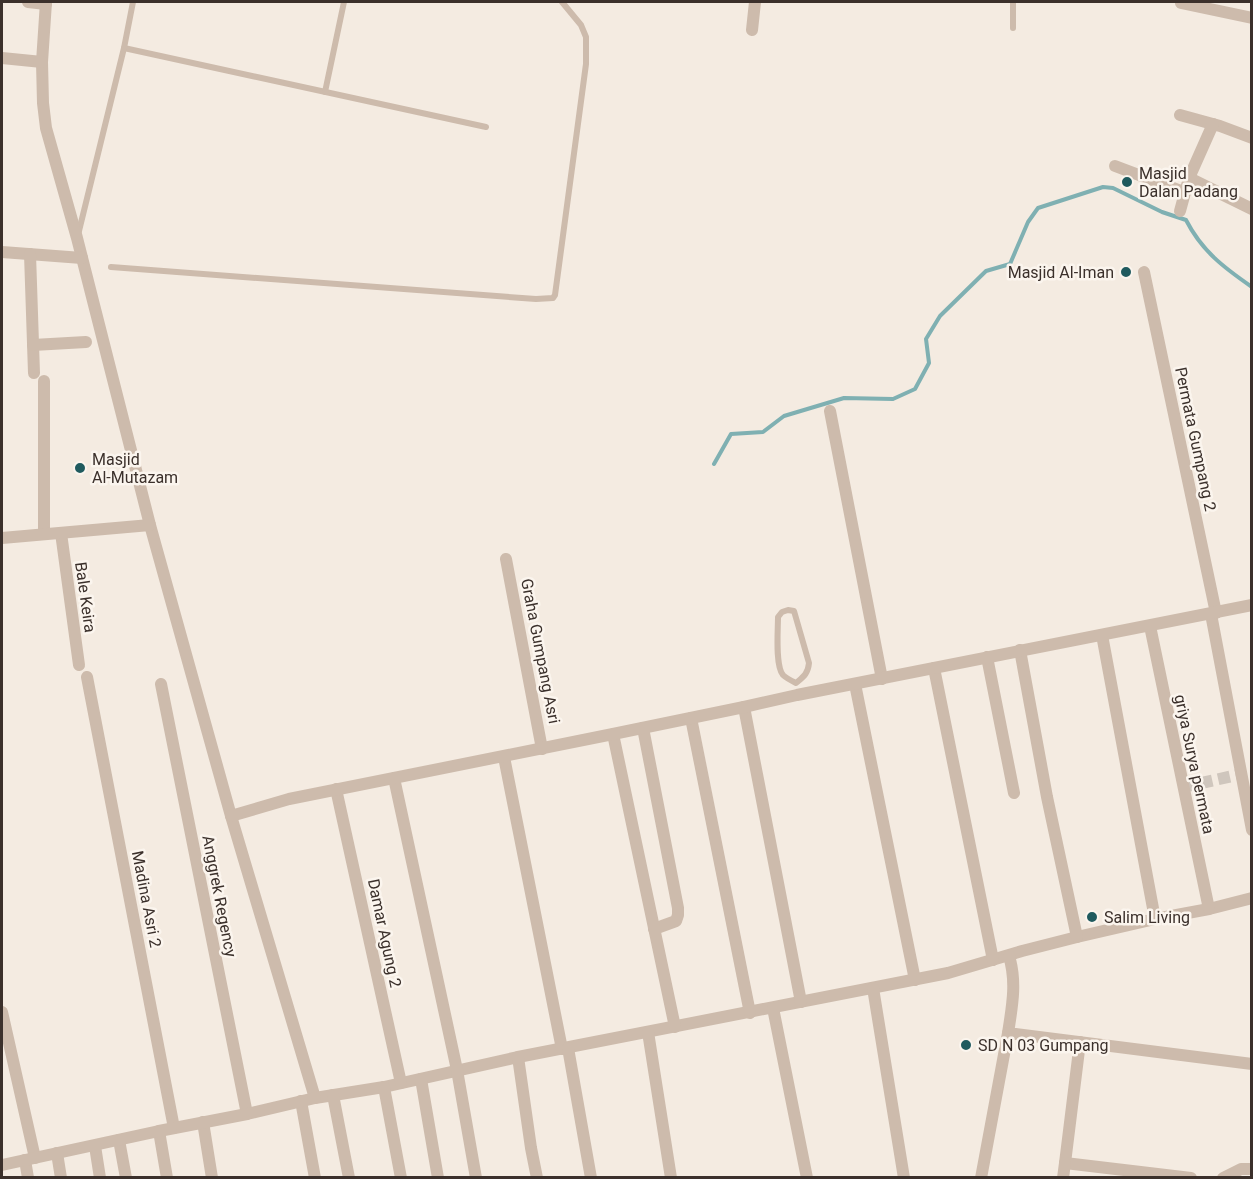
<svg xmlns="http://www.w3.org/2000/svg" width="1253" height="1179" viewBox="0 0 1253 1179" font-family="Roboto,sans-serif">
	<rect width="100%" height="100%" fill="#f4ebe1"/>
	<g fill="none" stroke-linecap="round" stroke-linejoin="round">
		<path stroke="#7fb0b2" stroke-width="4" d="M 714,464 L 731,434 L 763,432 L 784,416 L 844,398 L 893,399 L 915,389 L 929,363 L 926,339 L 940,316 L 986,271 L 1010,264 L 1028,222 L 1038,208 L 1103,187 L 1113,188 L 1162,212 L 1186,220 C 1202,251 1223,267 1252,287"/>
		<polyline stroke="#cfc6bd" stroke-width="12" stroke-dasharray="12 6" stroke-linecap="butt" points="1183,787 1242,774"/>
		<g stroke="#cdbbac" stroke-width="6">
			<polyline points="1013,2 1013,28"/>
			<polyline points="124,48 486,127"/>
			<polyline points="325,92 344,2"/>
			<polyline points="78,235 124,48 133,2"/>
			<polyline points="111,267 536,299 553,298 555,295 586,64 586,37 581,25 562,2"/>
			<path d="M 788,610 L 794,611 L 809,663 C 808,674 803,677 796,683 C 792,681 786,678 783,675 C 775,666 778,630 778,617 L 782,612 Z"/>
		</g>
		<g stroke="#cdbbac" stroke-width="12">
			<polyline points="28,2 46,4"/>
			<polyline points="46,2 42,62 43,103 46,128 77,238 150,525 231,816 315,1098 384,1087 518,1057 948,973 1022,951 1077,937 1155,919 1209,909 1252,898"/>
			<polyline points="1181,3 1252,18"/>
			<polyline points="752,30 755,2"/>
			<polyline points="2,58 42,62"/>
			<polyline points="1180,115 1220,126 1252,138"/>
			<polyline points="1115,166 1184,192"/>
			<polyline points="1189,178 1252,209"/>
			<polyline points="1180,211 1189,178 1213,124"/>
			<polyline points="2,252 82,258"/>
			<polyline points="30,254 34,373"/>
			<polyline points="1144,272 1216,613"/>
			<polyline points="33,345 86,342"/>
			<polyline points="44,381 44,534"/>
			<polyline points="830,411 882,679"/>
			<polyline points="61,533 79,665"/>
			<polyline points="2,538 150,525"/>
			<polyline points="506,559 542,749"/>
			<polyline points="1211,614 1252,830"/>
			<polyline points="1150,626 1209,909"/>
			<polyline points="1102,635 1155,919"/>
			<polyline points="1020,650 1047,797 1077,937"/>
			<polyline points="987,657 1014,793"/>
			<polyline points="934,668 993,960"/>
			<polyline points="87,677 174,1128"/>
			<polyline points="161,684 247,1114"/>
			<polyline points="855,684 915,980"/>
			<polyline points="744,707 801,1002"/>
			<polyline points="691,718 750,1013"/>
			<polyline points="643,728 678,908 678,915 676,921 654,929"/>
			<polyline points="613,734 675,1027"/>
			<polyline points="504,757 562,1049"/>
			<polyline points="394,778 457,1070 476,1178"/>
			<polyline points="336,789 401,1083"/>
			<polyline points="231,816 289,799 613,734 744,707 797,695 1252,605"/>
			<path d="M 1009,956 C 1017,982 1012,1007 1008,1033 L 1252,1064"/>
			<polyline points="873,988 904,1178"/>
			<polyline points="773,1008 807,1178"/>
			<polyline points="2,1012 35,1158"/>
			<polyline points="648,1032 671,1178"/>
			<polyline points="1080,1042 1065,1163 1191,1178"/>
			<polyline points="568,1048 591,1178"/>
			<polyline points="518,1057 531,1148 537,1178"/>
			<polyline points="421,1079 438,1178"/>
			<polyline points="384,1087 401,1178"/>
			<polyline points="333,1095 349,1178"/>
			<polyline points="301,1101 315,1178"/>
			<polyline points="203,1122 212,1178"/>
			<polyline points="159,1131 167,1178"/>
			<polyline points="119,1140 126,1178"/>
			<polyline points="95,1146 100,1178"/>
			<polyline points="57,1153 61,1178"/>
			<polyline points="25,1160 28,1178"/>
			<polyline points="2,1165 159,1131 247,1114 315,1098"/>
			<polyline points="981,1178 1008,1033"/>
			<polyline points="1063,1178 1065,1163"/>
			<polyline points="1223,1178 1241,1169 1252,1169"/>
		</g>
	</g>
	<g fill="#1f5a5e" stroke="#fbf5ee" stroke-width="2">
		<circle cx="1127" cy="182" r="6"/>
		<circle cx="1126" cy="272" r="6"/>
		<circle cx="80" cy="468" r="6"/>
		<circle cx="1092" cy="917" r="6"/>
		<circle cx="966" cy="1045" r="6"/>
	</g>
	<g text-anchor="middle" stroke-width="5" stroke-linejoin="round" paint-order="stroke">
		<g font-size="16" fill="#3b302b" stroke="#fbf5ee" text-anchor="start">
			<text x="1139" y="179">Masjid<tspan x="1139" dy="18">Dalan Padang</tspan></text>
			<text x="1114" y="278" text-anchor="end">Masjid Al-Iman</text>
			<text x="92" y="465">Masjid<tspan x="92" dy="18">Al-Mutazam</tspan></text>
			<text x="1104" y="923">Salim Living</text>
			<text x="978" y="1051">SD N 03 Gumpang</text>
		</g>
		<g font-size="16" fill="#3b302b" stroke="#fbf5ee">
			<text transform="translate(1196 439) rotate(78)" y="6">Permata Gumpang 2</text>
			<text transform="translate(86 597) rotate(82)" y="6">Bale Keira</text>
			<text transform="translate(541 651) rotate(79)" y="6">Graha Gumpang Asri</text>
			<text transform="translate(1195 764) rotate(78)" y="6">griya Surya permata</text>
			<text transform="translate(220 896) rotate(79)" y="6">Anggrek Regency</text>
			<text transform="translate(147 899) rotate(79)" y="6">Madina Asri 2</text>
			<text transform="translate(385 933) rotate(78)" y="6">Damar Agung 2</text>
		</g>
	</g>
	<rect width="1253" height="1179" fill="none" stroke="#3b302b" stroke-width="6"/>
</svg>
